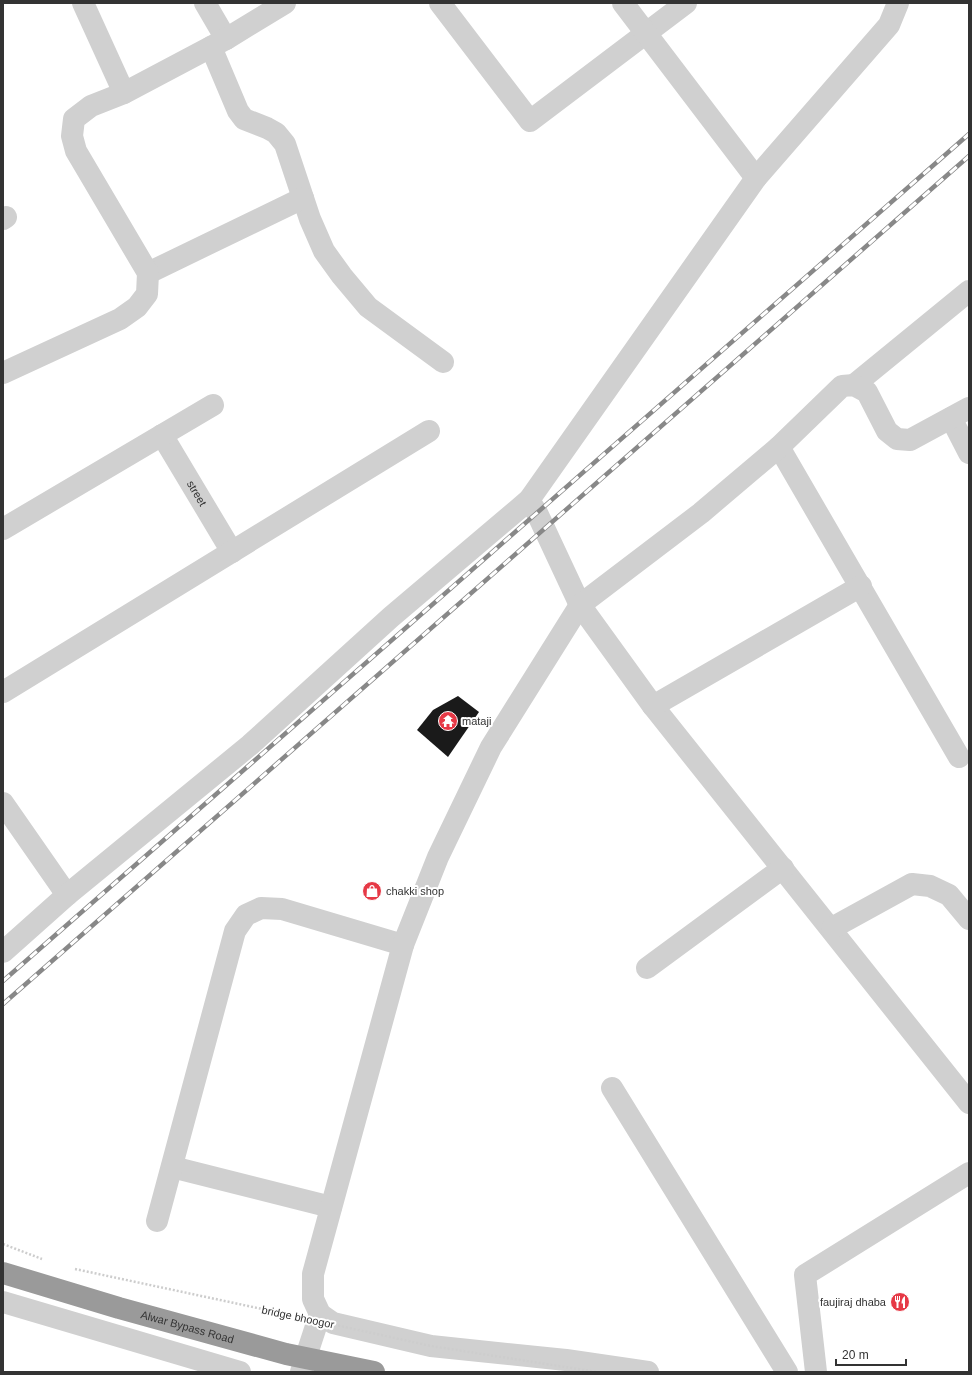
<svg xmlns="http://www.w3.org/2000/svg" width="972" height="1375" viewBox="0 0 972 1375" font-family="Helvetica,sans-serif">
	<rect width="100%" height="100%" fill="#fff"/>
	<polygon fill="#1a1a1a" points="458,696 479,712 448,757 417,730 433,710"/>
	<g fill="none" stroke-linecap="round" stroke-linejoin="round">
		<g stroke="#cdcdcd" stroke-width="2.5" stroke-dasharray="2 2" stroke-linecap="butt">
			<polyline points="3,1244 42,1259"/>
			<polyline points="75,1269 295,1316"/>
		</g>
		<g stroke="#d0d0d0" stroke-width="22">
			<polyline points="83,3 124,93"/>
			<polyline points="205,3 226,39"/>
			<polyline points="440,3 530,121 686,3"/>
			<polyline points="623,3 756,178"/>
			<polyline points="211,47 238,111 244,119 267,128 276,133 285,144 310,219 324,251 342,276 368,307 443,362"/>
			<polyline points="3,219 6,217"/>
			<polyline points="148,273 303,198"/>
			<polyline points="3,373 120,319 137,307 147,294 148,273 76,151 72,136 74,119 91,106 124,93 226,39 285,3"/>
			<polyline points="854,385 969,291"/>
			<polyline points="951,418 969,453"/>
			<path id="s1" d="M 162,435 L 232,552"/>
			<polyline points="779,447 959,757"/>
			<polyline points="529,500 537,513 580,605 653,706 969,1103"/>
			<polyline points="3,529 213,405"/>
			<polyline points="3,692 429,431"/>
			<polyline points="653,706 861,586"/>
			<polyline points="3,803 67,895"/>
			<polyline points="832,928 912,884 930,886 949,895 969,919"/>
			<polyline points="3,952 67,895 250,745 391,617 529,500 756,178 889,25 898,3"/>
			<polyline points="647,968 783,868"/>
			<polyline points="612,1088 787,1372"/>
			<polyline points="172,1167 331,1207"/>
			<polyline points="157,1221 235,931 246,915 261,908 282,909 403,945"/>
			<polyline points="3,1302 240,1372"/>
			<polyline points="301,1372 320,1314"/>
			<polyline points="648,1372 566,1360 431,1346 333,1323 320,1314 313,1299 313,1274 403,945 438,857 491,747 580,605 701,513 779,447 842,386 854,385 867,392 887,431 897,439 910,440 969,408"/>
			<polyline points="816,1372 805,1275 969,1173"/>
		</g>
		<defs>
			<g id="rail">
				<polyline points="3,981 969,134"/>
				<polyline points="3,1004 969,156"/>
			</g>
		</defs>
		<use href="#rail" stroke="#888" stroke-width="4.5"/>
		<use href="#rail" stroke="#fff" stroke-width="3" stroke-dasharray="9" stroke-linecap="butt"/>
		<polyline stroke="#cdcdcd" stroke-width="2.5" stroke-dasharray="2 2" stroke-linecap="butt" points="299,1317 431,1346 597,1372"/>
		<path stroke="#9a9a9a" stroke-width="22" id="s2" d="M 3,1273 L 119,1308 L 286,1354 L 374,1372"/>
	</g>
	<defs>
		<symbol id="temple-disc" viewBox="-11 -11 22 22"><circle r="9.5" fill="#e63946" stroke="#fff"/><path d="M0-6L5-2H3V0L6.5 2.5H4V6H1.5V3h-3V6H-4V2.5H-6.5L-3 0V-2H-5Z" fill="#fff"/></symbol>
		<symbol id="shop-disc" viewBox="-11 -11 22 22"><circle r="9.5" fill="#e63946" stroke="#fff"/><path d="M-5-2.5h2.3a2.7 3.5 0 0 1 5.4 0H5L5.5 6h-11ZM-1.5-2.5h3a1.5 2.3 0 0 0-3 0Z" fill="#fff"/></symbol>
		<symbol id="restaurant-disc" viewBox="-11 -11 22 22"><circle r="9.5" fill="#e63946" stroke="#fff"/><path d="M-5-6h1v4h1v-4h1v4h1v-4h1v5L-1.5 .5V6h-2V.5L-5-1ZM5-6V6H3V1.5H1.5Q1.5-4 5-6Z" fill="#fff"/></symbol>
	</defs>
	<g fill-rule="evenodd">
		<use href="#temple-disc" x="437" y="710" width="22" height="22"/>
		<use href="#shop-disc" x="361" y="880" width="22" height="22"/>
		<use href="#restaurant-disc" x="889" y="1291" width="22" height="22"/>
	</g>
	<g text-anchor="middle" stroke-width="4" stroke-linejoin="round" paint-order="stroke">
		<g font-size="11" fill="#333" stroke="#fff">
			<text dy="4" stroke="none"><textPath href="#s1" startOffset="68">street</textPath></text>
			<text transform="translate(298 1317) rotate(12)" y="4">bridge bhoogor</text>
			<text dy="4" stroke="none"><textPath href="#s2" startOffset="192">Alwar Bypass Road</textPath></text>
		</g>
		<g font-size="11" fill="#333" stroke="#fff" text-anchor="start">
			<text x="462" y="725">mataji</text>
			<text x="386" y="895">chakki shop</text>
			<text x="886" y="1306" text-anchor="end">faujiraj dhaba</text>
		</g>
	</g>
	<rect width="972" height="1375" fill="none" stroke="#333333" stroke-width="8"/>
	<path d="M836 1359v6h70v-6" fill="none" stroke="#333333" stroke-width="2"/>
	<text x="842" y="1359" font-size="12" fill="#333333" stroke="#ffffff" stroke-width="3" paint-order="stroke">20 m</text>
</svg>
